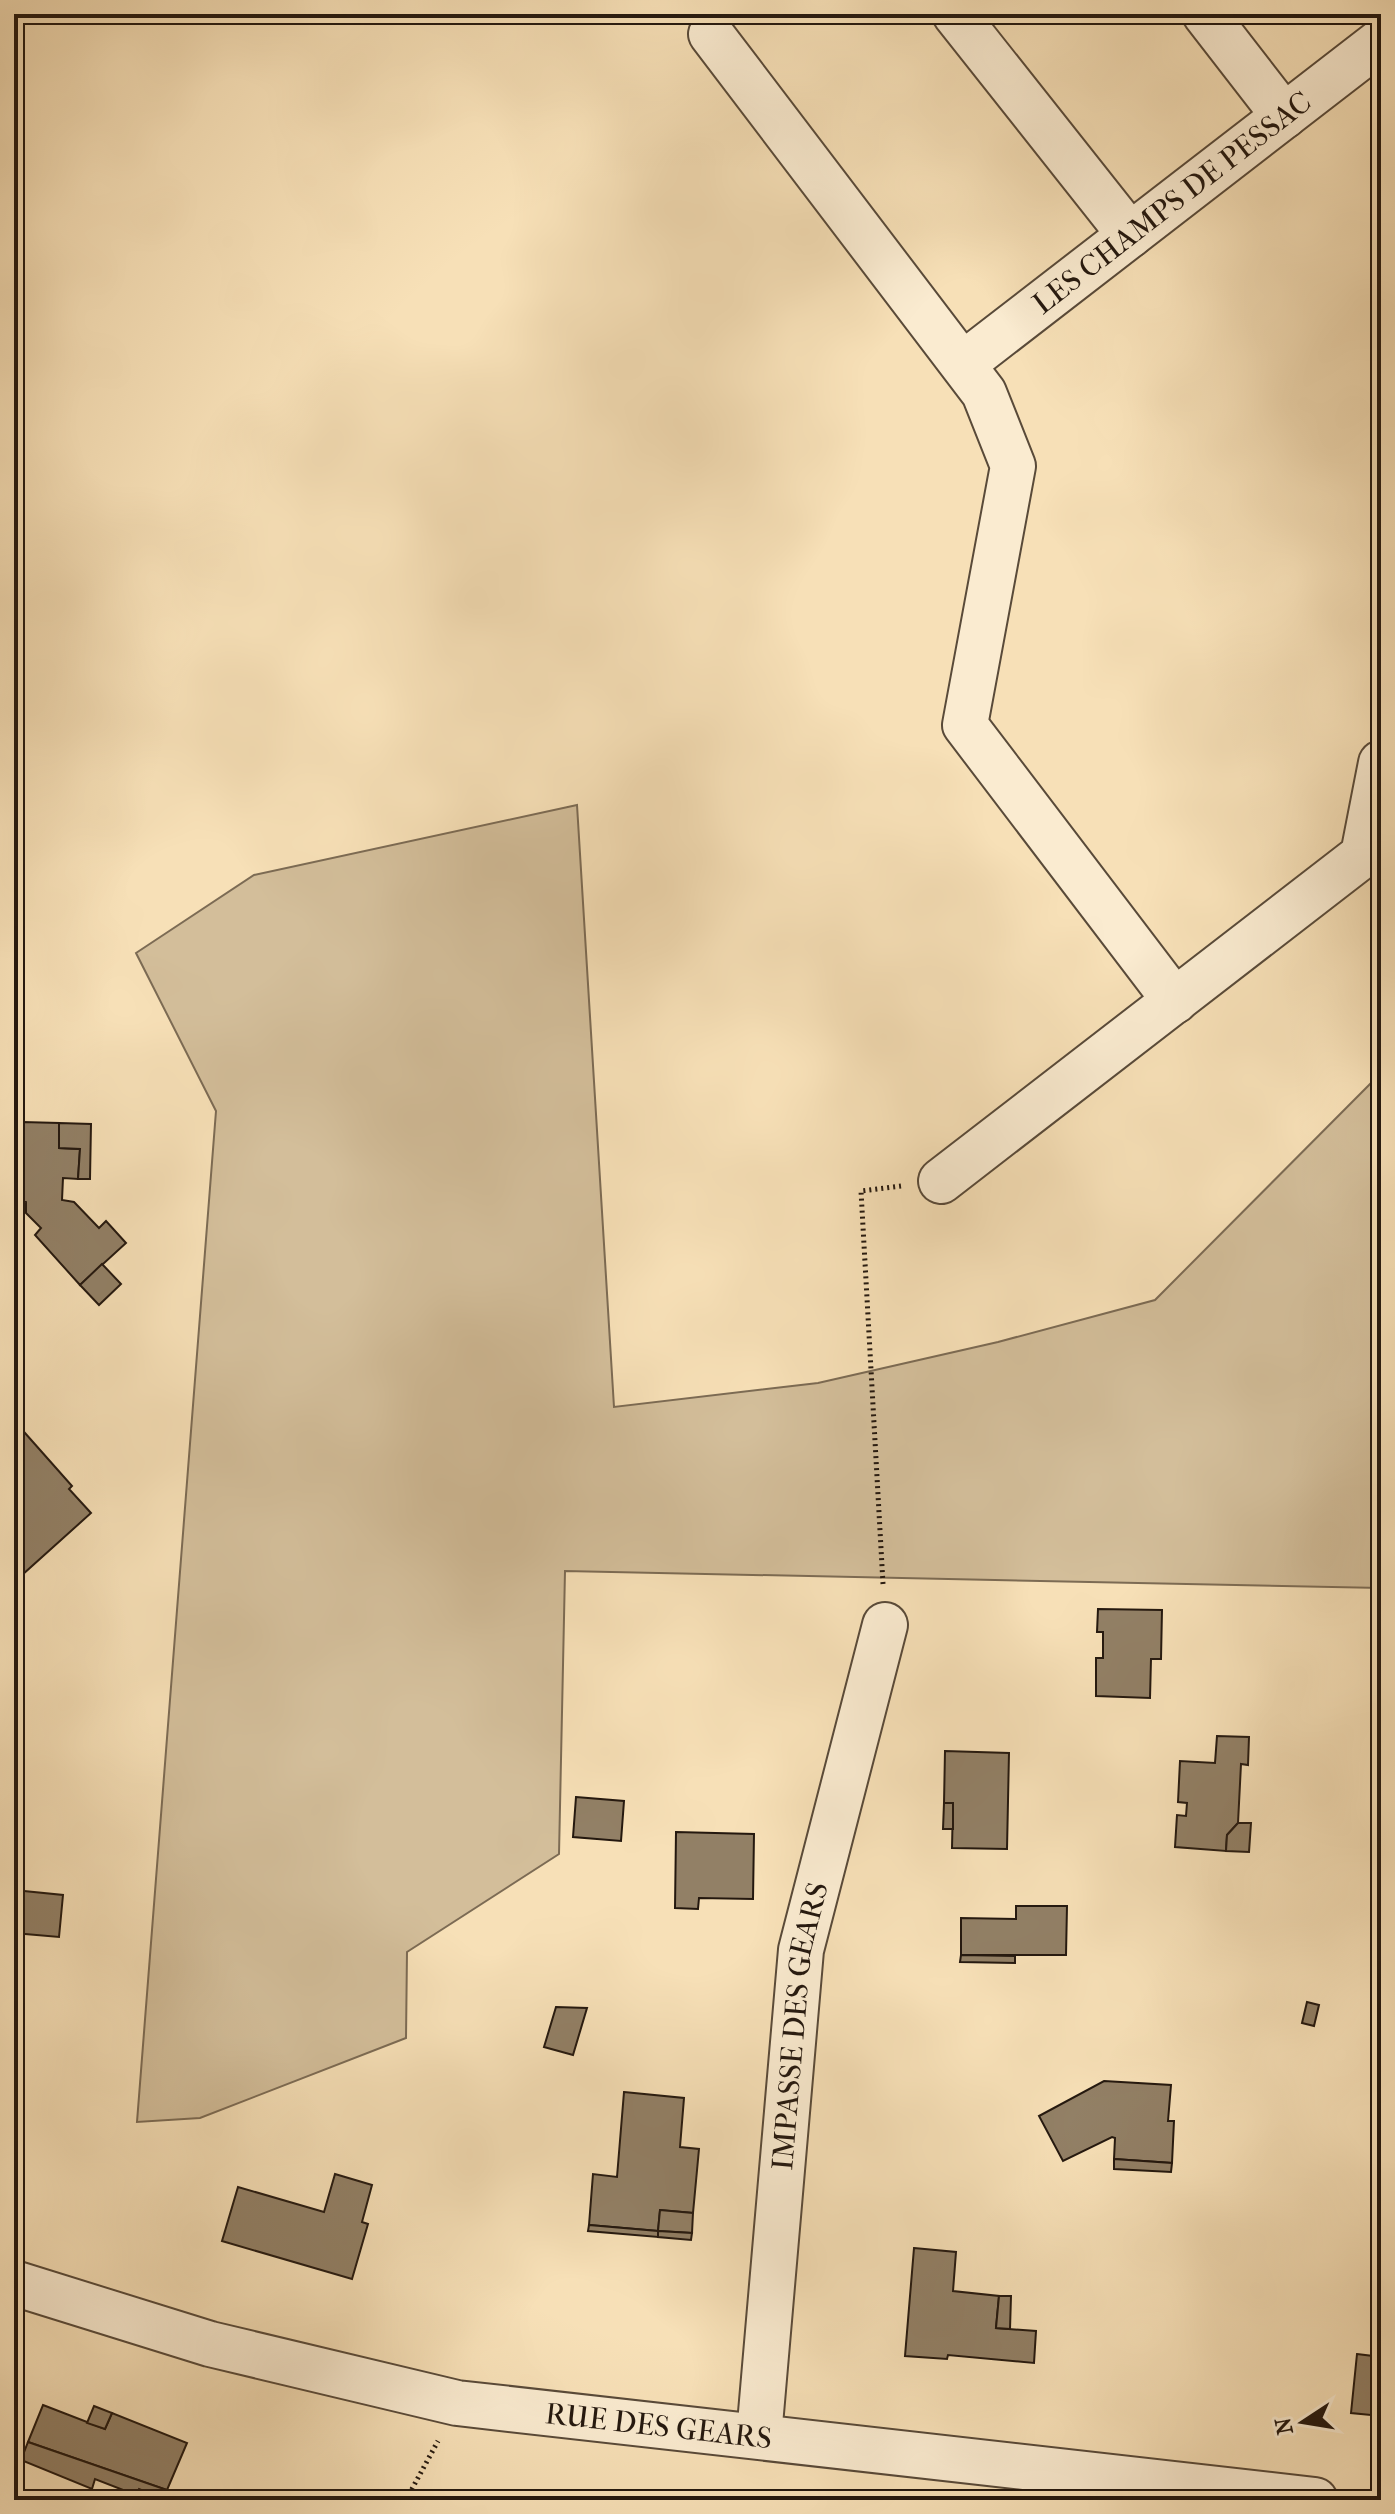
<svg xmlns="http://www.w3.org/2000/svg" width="1395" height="2514" viewBox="0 0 1395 2514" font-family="'IM FELL French Canon',serif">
	<rect width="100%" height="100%" fill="#f7e0b7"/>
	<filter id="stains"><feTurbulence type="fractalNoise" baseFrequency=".0025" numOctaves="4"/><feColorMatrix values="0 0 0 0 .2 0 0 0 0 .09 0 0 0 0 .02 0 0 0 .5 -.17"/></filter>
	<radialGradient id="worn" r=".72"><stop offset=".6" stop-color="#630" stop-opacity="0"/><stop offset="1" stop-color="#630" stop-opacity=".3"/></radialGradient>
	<polygon fill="#d3be9a" stroke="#7c6b54" stroke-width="2" points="577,805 614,1407 818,1383 998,1342 1155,1300 1381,1073 1381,1588 565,1571 559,1854 407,1952 406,2038 200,2118 137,2122 216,1111 136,953 254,875"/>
	<g fill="#928066" stroke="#24180f" stroke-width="2">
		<polygon points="14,1121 22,1122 20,1173 14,1172"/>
		<polygon points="22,1122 59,1123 59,1148 80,1149 78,1179 63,1178 62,1200 74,1202 99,1228 106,1221 126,1243 80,1285 35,1235 41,1228 26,1213 26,1202 19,1201"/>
		<polygon points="59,1123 91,1124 90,1179 78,1179 80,1149 59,1148"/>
		<polygon points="102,1264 121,1284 99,1305 80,1285"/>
		<polygon points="25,1433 72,1486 69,1489 91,1513 22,1575 14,1566 14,1504 17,1502 14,1499 14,1443"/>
		<polygon points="1098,1609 1162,1610 1161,1659 1151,1659 1150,1698 1096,1696 1096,1658 1103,1658 1103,1632 1097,1632"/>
		<polygon points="1217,1736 1249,1737 1248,1765 1241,1764 1238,1823 1227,1835 1226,1851 1175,1847 1177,1815 1186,1816 1187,1803 1178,1802 1180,1761 1215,1763"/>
		<polygon points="945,1751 1009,1753 1007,1849 952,1848 953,1803 944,1803"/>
		<polygon points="576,1797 624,1801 621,1841 573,1837"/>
		<polygon points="944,1803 953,1803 953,1829 943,1829"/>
		<polygon points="1238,1823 1251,1823 1249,1852 1226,1851 1227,1835"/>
		<polygon points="676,1832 754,1834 753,1899 699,1898 698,1909 675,1908"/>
		<polygon points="14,1890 63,1895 59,1937 14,1933"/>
		<polygon points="1016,1906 1067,1906 1066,1955 961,1955 961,1918 1016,1919"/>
		<polygon points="961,1955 1015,1956 1015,1963 960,1962"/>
		<polygon points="1307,2002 1319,2005 1314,2026 1302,2023"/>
		<polygon points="556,2007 587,2008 573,2055 544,2047"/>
		<polygon points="1104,2081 1171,2085 1168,2121 1174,2121 1172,2163 1114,2159 1115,2138 1112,2137 1063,2161 1039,2116"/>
		<polygon points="624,2092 684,2098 680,2147 699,2149 693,2213 660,2210 658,2231 589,2225 593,2174 617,2177"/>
		<polygon points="1114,2159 1172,2163 1171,2172 1114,2169"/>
		<polygon points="335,2174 372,2185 362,2222 368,2224 352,2279 222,2241 238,2187 324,2212"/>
		<polygon points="660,2210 693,2213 692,2233 658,2231"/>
		<polygon points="589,2225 658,2231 658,2237 588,2231"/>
		<polygon points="658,2231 692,2233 691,2240 658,2237"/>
		<polygon points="914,2248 956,2252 953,2291 999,2296 996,2328 1036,2331 1034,2363 948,2355 947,2359 905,2356"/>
		<polygon points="999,2296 1011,2296 1010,2329 996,2328"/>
		<polygon points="1357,2354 1381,2357 1381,2416 1351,2413"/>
		<polygon points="43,2405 105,2429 112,2413 187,2443 167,2490 28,2442"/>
		<polygon points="94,2406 112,2413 105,2429 87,2423"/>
		<polygon points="28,2442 167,2490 164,2499 139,2489 136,2495 95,2479 92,2489 21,2460"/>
	</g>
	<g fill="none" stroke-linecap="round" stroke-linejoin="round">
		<defs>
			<g id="minor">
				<polyline points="955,14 1130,235"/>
				<polyline points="1205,14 1284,116"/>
				<polyline points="711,34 984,393 1013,466 965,725 1175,1001"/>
				<path id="s1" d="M 963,364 L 1381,41"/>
				<polyline points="941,1181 1363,855 1381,763"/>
				<path id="s2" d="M 14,2283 L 210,2344 L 457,2403 L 1315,2500"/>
				<path id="s3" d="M 759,2436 L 801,1950 L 885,1625"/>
			</g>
		</defs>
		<use href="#minor" stroke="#594a39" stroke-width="48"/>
		<g stroke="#24180f" stroke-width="5" stroke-dasharray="2 4" stroke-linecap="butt">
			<polyline points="883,1584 861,1191 901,1186"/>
			<polyline points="406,2500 438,2441"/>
		</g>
		<use href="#minor" stroke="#faebd0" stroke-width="44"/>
	</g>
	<g text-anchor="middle" stroke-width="6" stroke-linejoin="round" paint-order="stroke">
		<g font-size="30" fill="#24180f" stroke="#faebd0">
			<text dy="10" stroke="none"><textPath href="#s1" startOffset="264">LES CHAMPS DE PESSAC</textPath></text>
			<text dy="10" stroke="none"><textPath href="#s3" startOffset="412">IMPASSE DES GEARS</textPath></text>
			<text dy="10" stroke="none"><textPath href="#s2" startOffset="662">RUE DES GEARS</textPath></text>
		</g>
	</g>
	<rect width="1395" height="2514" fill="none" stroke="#f7e0b7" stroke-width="48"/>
	<rect x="16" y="16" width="1363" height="2482" fill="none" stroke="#24180f" stroke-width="4"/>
	<rect x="24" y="24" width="1347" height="2466" fill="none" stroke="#24180f" stroke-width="2"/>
	<g transform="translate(1303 2422) rotate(258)" stroke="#faebd0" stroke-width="6" paint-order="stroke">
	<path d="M0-6L14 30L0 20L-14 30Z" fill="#24180f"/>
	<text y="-12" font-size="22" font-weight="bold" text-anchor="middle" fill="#24180f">N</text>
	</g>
	<rect width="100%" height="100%" filter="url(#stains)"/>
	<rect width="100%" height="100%" fill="url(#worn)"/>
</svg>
